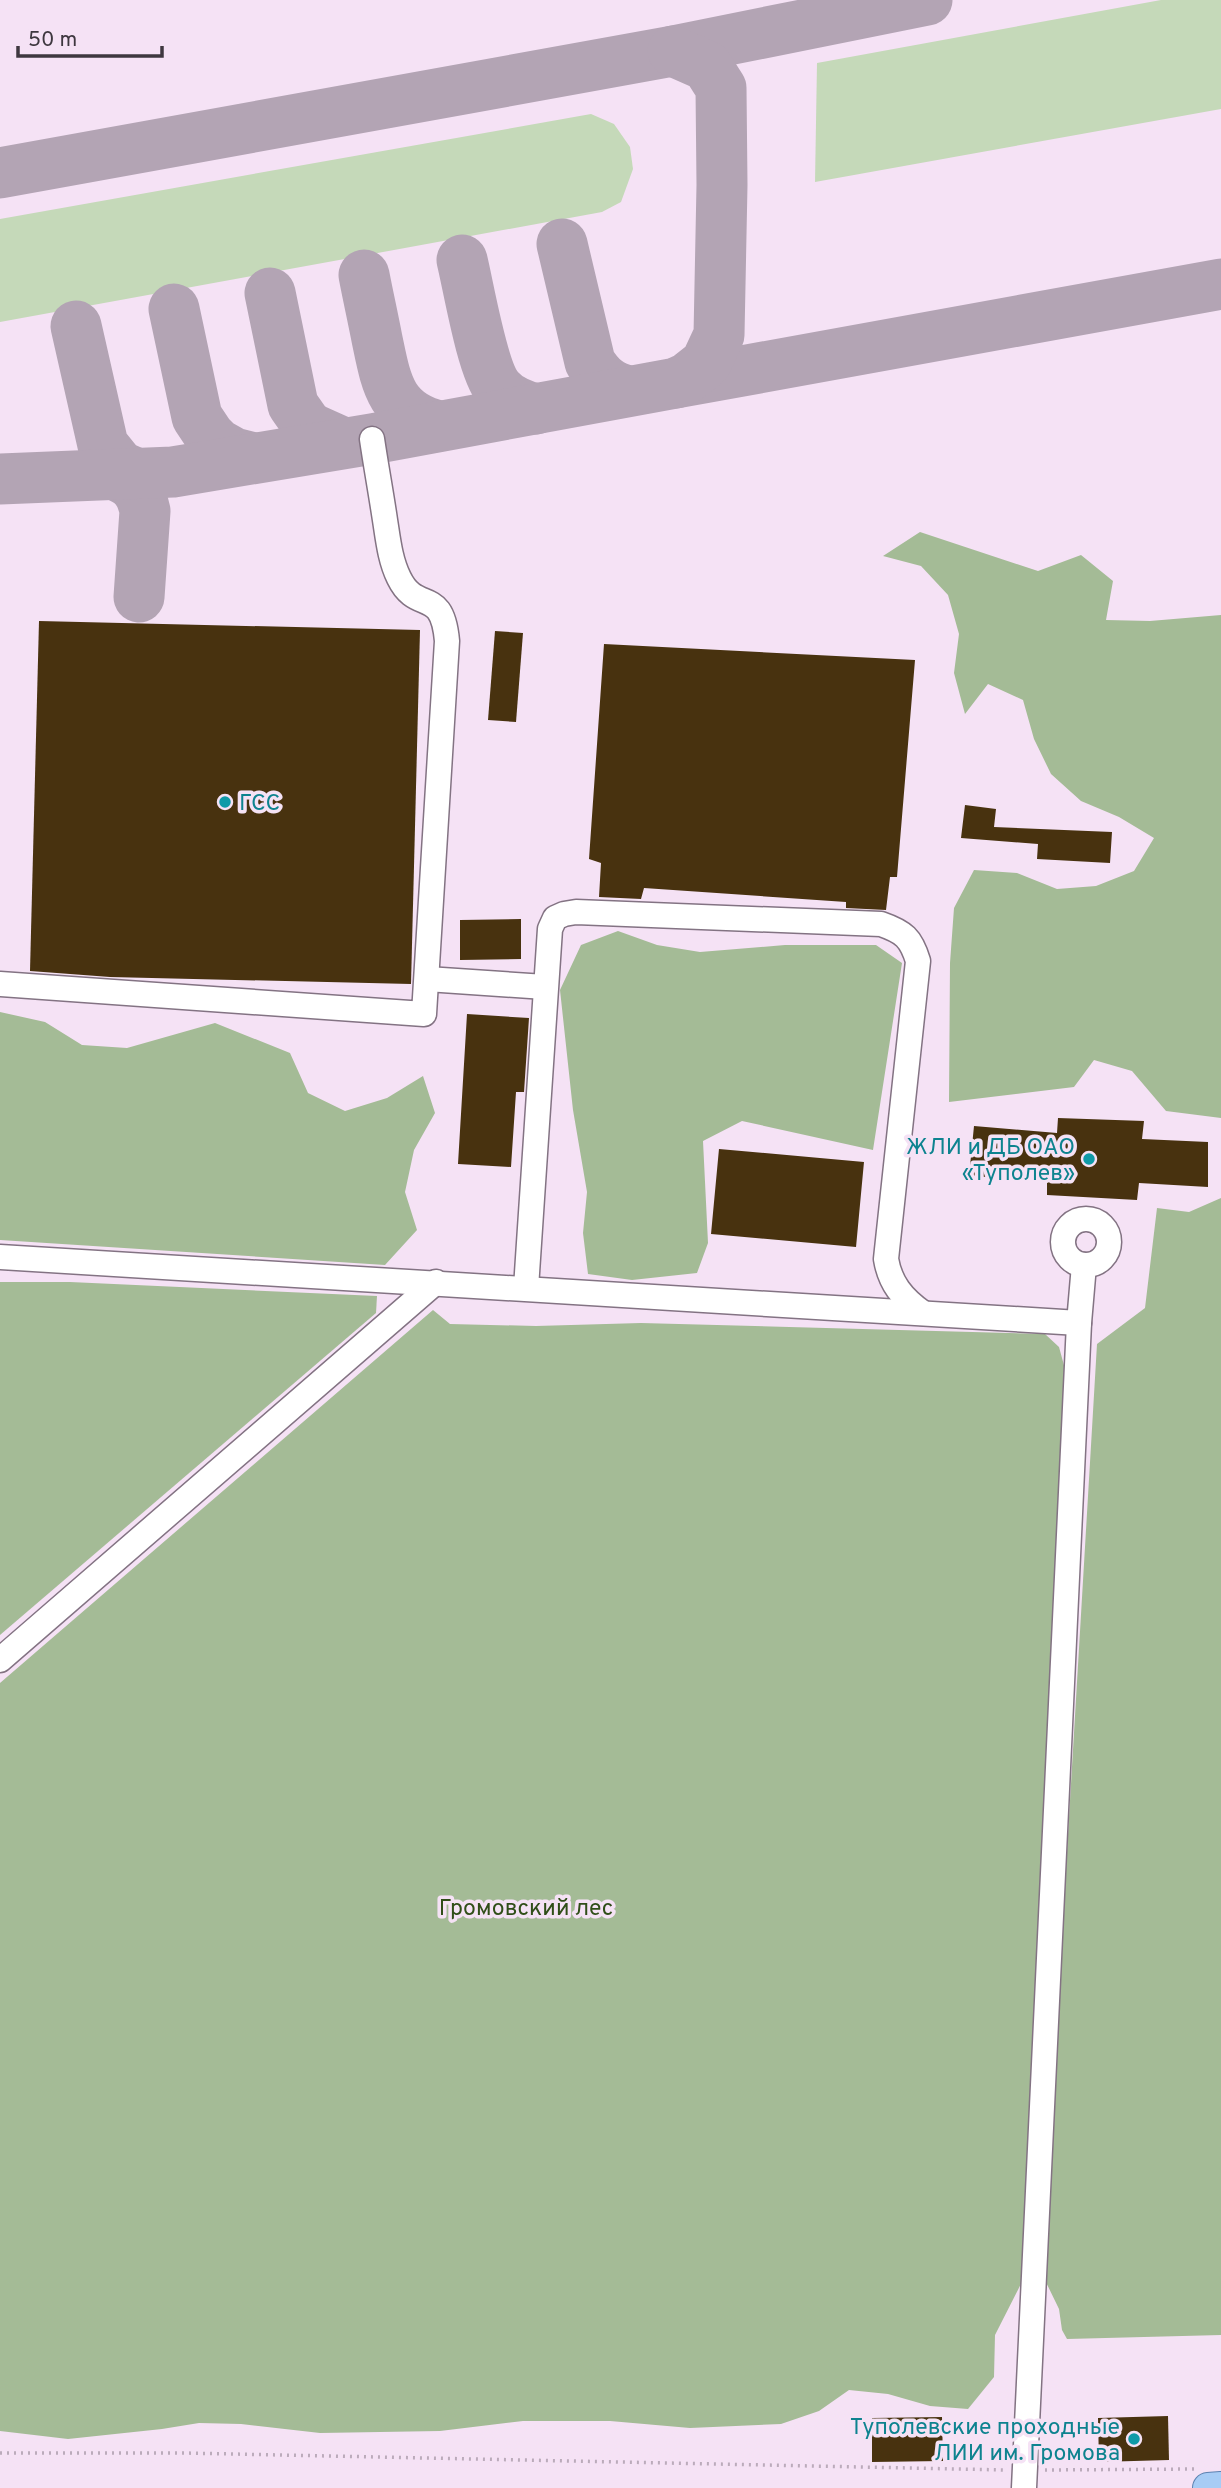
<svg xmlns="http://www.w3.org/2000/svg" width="1221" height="2488" viewBox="0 0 1221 2488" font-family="Overpass,sans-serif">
	<rect width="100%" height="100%" fill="#f5e2f5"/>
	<g fill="#c5d9b9">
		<polygon points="1161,0 1221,0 1221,109 815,182 817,63"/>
		<polygon points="591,114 614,124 630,147 633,169 621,202 602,212 0,322 0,219"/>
	</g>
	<g fill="#a4bb96">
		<polygon points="920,532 1038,571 1081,555 1113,581 1106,620 1150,621 1221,615 1221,1118 1166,1111 1132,1071 1094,1060 1074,1087 949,1102 950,963 954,908 974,870 1017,873 1057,889 1096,886 1134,871 1154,838 1119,817 1081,801 1051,774 1034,739 1023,700 988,684 965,714 954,673 959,634 948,595 921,566 883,556"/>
		<polygon points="618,931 657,945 700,952 785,945 876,945 902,963 873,1150 742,1121 703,1141 708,1243 697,1273 632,1280 588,1274 583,1233 587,1192 573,1110 560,990 581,945"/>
		<polygon points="0,1012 45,1022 82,1045 127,1048 215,1023 290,1053 308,1093 345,1111 387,1098 423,1076 435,1113 414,1150 405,1192 417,1230 385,1265 0,1240"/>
		<polygon points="1221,1198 1221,2335 1067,2339 1062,2330 1059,2309 1042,2274 1097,1344 1145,1308 1157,1208 1189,1212"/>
		<polygon points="0,1282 70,1282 377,1296 376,1313 0,1635"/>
		<polygon points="433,1310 450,1324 536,1326 641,1323 1045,1334 1059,1347 1065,1369 1026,2274 995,2335 994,2377 968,2409 930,2406 888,2394 849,2390 819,2411 781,2424 690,2428 610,2421 523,2421 440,2431 320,2433 241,2424 199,2423 162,2429 68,2439 0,2431 0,1683"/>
	</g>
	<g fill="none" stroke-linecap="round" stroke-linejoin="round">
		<g stroke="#b3a4b4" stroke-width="51">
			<polyline points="0,173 673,51 927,0"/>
			<path d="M 562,244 L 590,362 C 600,378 609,386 628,391"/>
			<path d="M 462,260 C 469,289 482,368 498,388 C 508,400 521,405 536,409"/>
			<path d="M 364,275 C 368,296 373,318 377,339 C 386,382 390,414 439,426"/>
			<polyline points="270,293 293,405 307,425 315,430 344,443"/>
			<polyline points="174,309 197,417 209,435 218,444 234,453 254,458"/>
			<polyline points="76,326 103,445 120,466 138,474"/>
			<polyline points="676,383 1221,284"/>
			<path d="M 115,475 C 133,482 141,491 145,511 L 139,597"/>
			<polyline points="0,479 173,472 372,439 676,383 687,378 706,363 719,335 722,185 721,88 707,66 673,51"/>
		</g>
	</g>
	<g fill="#48320f">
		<polygon points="39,621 420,630 411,984 110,977 30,971"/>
		<polygon points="495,631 523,633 516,722 488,720"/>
		<polygon points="604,644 915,660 897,877 890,877 886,910 846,908 846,902 644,888 641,899 599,897 601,863 589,859"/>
		<polygon points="965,805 996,809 994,827 1112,832 1110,863 1037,859 1038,844 961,838"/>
		<polygon points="521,919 521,959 460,960 460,920"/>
		<polygon points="467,1014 529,1018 524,1092 516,1092 511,1167 458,1164"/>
		<polygon points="1058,1118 1144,1121 1142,1139 1208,1142 1208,1187 1139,1183 1137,1200 1047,1195 1047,1180 969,1176 974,1126 1057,1133"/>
		<polygon points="719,1149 864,1162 856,1247 711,1234"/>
		<polygon points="1168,2416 1169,2460 1099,2462 1098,2418"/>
		<polygon points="942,2417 943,2461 872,2462 872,2418"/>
	</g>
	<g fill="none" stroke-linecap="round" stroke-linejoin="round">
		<defs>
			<g id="minor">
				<polyline points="427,979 545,987"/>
				<path d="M 0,984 L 424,1014 L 447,641 C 442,585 417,615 399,578 C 390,560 388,539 385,520 C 381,493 376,466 372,439"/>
				<circle cx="1086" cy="1242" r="23"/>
				<polyline points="0,1257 1079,1323"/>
				<path d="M 526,1288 L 550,929 L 555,918 L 564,914 L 576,912 L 881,924 C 904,932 911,938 918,961 L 886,1259 C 890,1283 902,1298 923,1313"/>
				<polyline points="0,1660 436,1282"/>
				<polyline points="1024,2488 1079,1323 1084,1265"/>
			</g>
			<polyline id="major" points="1208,2488 1221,2487"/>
		</defs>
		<use href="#minor" stroke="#837383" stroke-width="27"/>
		<use href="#major" stroke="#5d82b1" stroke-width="32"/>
		<g stroke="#bbabbb" stroke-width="3.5" stroke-dasharray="2 5" stroke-linecap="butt">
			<polyline points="0,2453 184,2453 1006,2470"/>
			<polyline points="1045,2470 1195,2469"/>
		</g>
		<use href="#minor" stroke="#fff" stroke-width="24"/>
		<use href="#major" stroke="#a7ccf5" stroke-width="30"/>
	</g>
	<g fill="#0f9aa8" stroke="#f5e2f5" stroke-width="2.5">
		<circle cx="225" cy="802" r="7"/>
		<circle cx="1089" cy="1159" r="7"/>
		<circle cx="1134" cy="2439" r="7"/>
	</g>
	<g text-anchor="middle" stroke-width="7" stroke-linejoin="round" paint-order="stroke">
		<g font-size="23" fill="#0d838f" stroke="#f5e2f5" text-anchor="end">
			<text x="239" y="810" text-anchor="start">ГСС</text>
			<text x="1075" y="1154">ЖЛИ и ДБ ОАО<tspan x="1075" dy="26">«Туполев»</tspan></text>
			<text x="1120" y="2434">Туполевские проходные<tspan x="1120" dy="26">ЛИИ им. Громова</tspan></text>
		</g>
		<g font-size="23" fill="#304e18" stroke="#f5e2f5">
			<text x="526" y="1915">Громовский лес</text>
		</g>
	</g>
	<path d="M18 46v10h144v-10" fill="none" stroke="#3e373f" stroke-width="3.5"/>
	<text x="28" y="46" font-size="21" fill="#3e373f" stroke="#f5e2f5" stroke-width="5" paint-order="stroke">50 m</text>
</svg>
